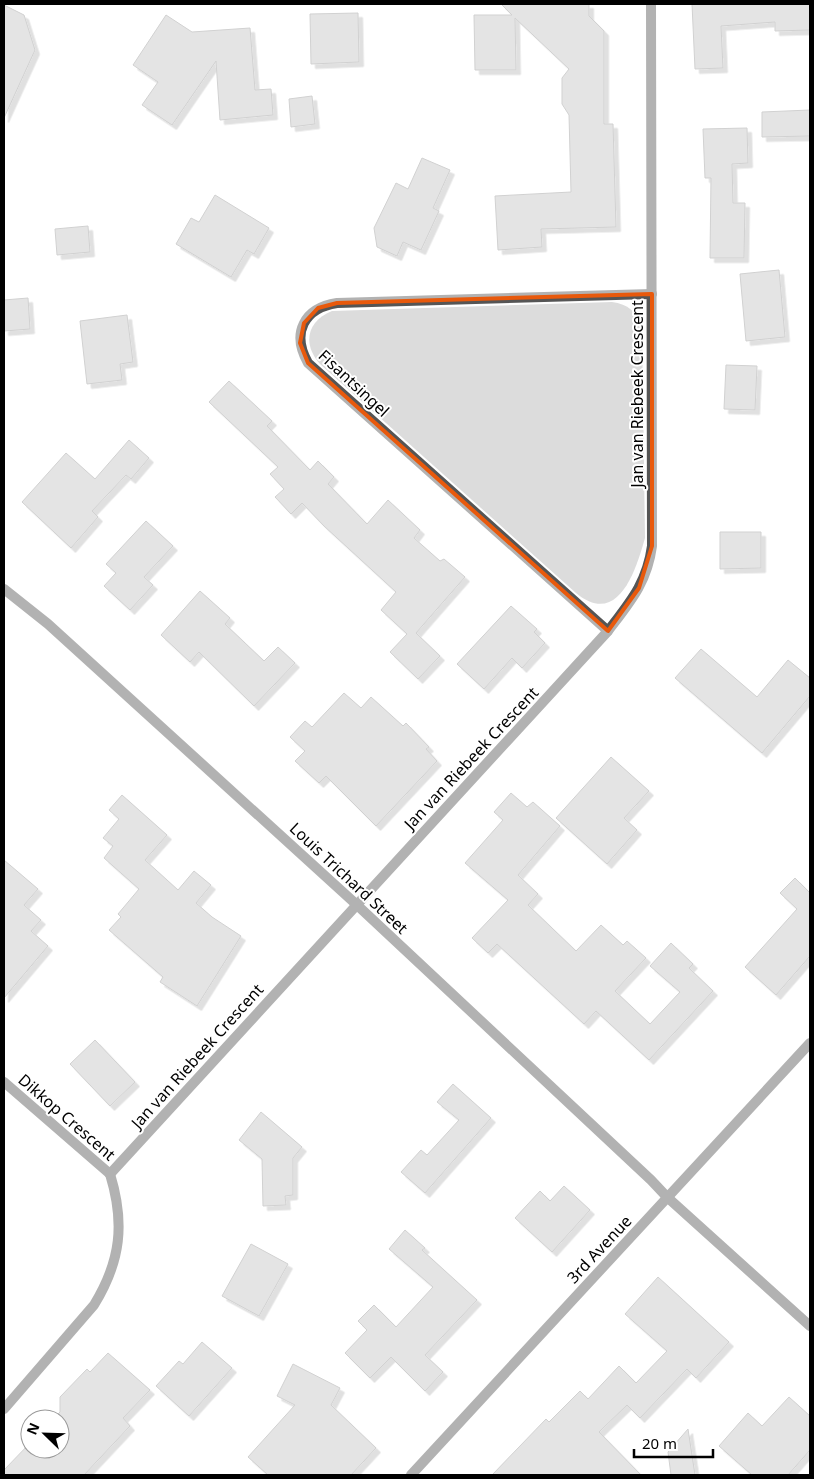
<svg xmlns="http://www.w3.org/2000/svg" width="814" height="1479" viewBox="0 0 814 1479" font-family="'Noto Sans',sans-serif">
	<defs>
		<filter id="shadow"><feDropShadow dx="4.5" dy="4.5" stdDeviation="0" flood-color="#0004"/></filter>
	</defs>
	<rect width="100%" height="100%" fill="#fff"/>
	<path fill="#dcdcdc" d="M 612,302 C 628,304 637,312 642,327 L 645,538 C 636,570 618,628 576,593 L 320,364 C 302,344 307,321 332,311 Z"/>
	<g fill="#c4c4c4" stroke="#999" filter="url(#shadow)">
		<polygon points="501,4 589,4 589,16 604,31 604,124 613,124 616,227 541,229 542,247 498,250 495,196 571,192 569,115 562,104 562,78 569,69 515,18 516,70 475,70 474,15 512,15"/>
		<polygon points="692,4 810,4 810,30 775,31 775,22 721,26 723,68 695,69"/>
		<polygon points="4,5 24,15 35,50 4,118"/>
		<polygon points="358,13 359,62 311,64 310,14"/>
		<polygon points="166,15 192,32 250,28 255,90 271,89 273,115 220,120 216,61 172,125 142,105 158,82 133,65"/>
		<polygon points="312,96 315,124 291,127 289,99"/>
		<polygon points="810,110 810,136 762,137 762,112"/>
		<polygon points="747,128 748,163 732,164 733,203 745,203 744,258 710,258 711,178 705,178 703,129"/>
		<polygon points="422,158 450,170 433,208 439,211 421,250 403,242 397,256 377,247 374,228 396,183 408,189"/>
		<polygon points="215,195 269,228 254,254 247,250 231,277 176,244 191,218 199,222"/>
		<polygon points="88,226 90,252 57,255 55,229"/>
		<polygon points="779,270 785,337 746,341 740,274"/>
		<polygon points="28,298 30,329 4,331 4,300"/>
		<polygon points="127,315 133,362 120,364 122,380 87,384 80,321"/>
		<polygon points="726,365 757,366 755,410 724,409"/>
		<polygon points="229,381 272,421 267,426 310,470 318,461 334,477 328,484 367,524 388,500 420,530 414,538 440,561 444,559 465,577 416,633 440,656 418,679 390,652 407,634 381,610 396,592 324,526 302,503 291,514 275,497 284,489 270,474 278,467 209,402"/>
		<polygon points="129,440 149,458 131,479 126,475 92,511 98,517 71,548 22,502 66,453 95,479"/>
		<polygon points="146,521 173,546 144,577 153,585 130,610 104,586 116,573 106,564"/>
		<polygon points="720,532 761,532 761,568 720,569"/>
		<polygon points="200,591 230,618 225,624 264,661 278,647 295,663 254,706 199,652 190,662 161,635"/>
		<polygon points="511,606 537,629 534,632 545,643 522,668 512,658 484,689 457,664"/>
		<polygon points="701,649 757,697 788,660 810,678 810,696 762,753 675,678"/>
		<polygon points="344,693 361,708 371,697 403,726 406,723 429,747 426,749 437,761 376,826 326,776 319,783 295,761 305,751 290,737 305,721 312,727"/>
		<polygon points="611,757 649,791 624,818 637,830 607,864 556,818"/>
		<polygon points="511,793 527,807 533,802 560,826 518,875 538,894 528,905 576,951 601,925 623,945 627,941 646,958 615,991 650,1024 680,992 650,966 671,943 693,964 689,968 713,991 649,1060 596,1011 584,1024 497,944 488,953 472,938 508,900 465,863 503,820 494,812"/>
		<polygon points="122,795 167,835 145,860 178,890 194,871 211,885 196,903 212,917 241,936 197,1006 160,982 163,977 109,930 121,917 118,914 139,889 104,858 113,846 103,838 119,819 109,810"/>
		<polygon points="4,860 38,889 24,905 41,920 31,931 48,946 4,998"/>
		<polygon points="795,878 810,893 810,956 776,995 745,967 797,909 780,893"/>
		<polygon points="95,1040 135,1082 110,1106 70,1064"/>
		<polygon points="453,1084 491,1118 425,1193 401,1172 421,1150 427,1155 459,1120 437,1102"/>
		<polygon points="261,1112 302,1147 293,1158 293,1195 285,1196 286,1205 263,1206 262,1159 239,1140"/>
		<polygon points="564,1186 590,1210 552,1252 515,1218 540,1191 550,1201"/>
		<polygon points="405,1230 425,1248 422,1250 477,1300 425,1355 443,1372 425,1391 391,1357 370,1378 345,1353 367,1330 358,1321 374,1305 396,1327 433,1287 389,1249"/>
		<polygon points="251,1244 288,1264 259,1316 222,1296"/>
		<polygon points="658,1277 729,1342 696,1378 687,1369 640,1418 627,1405 599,1432 641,1475 492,1475 546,1419 549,1422 580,1391 588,1399 619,1366 636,1383 667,1351 625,1314"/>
		<polygon points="202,1342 232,1368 189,1416 156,1386 179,1361 183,1364"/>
		<polygon points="108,1353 150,1390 123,1418 130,1426 84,1475 4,1475 4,1470 30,1443 30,1449 60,1449 60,1419 53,1419 60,1412 60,1397 87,1369 90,1372"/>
		<polygon points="293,1364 340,1388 331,1405 376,1448 351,1475 268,1475 248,1457 295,1405 277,1396"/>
		<polygon points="789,1397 810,1416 810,1450 788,1475 752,1475 719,1446 748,1413 762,1426"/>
		<polygon points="688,1429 695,1475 671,1475 668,1452"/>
	</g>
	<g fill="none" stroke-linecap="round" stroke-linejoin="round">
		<g stroke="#555" stroke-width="10">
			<polyline points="4,589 48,624 357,905 651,1180 667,1197 810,1326"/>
			<path d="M 608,631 L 308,363 C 291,333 304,308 337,303 L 652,294"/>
			<polyline points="4,1082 110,1174"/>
			<path d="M 110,1174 L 608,631 C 630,602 647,583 652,546 L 651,4"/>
			<path d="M 4,1409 L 94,1305 C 121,1261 125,1223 110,1174"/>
			<polyline points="411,1475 810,1043"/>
		</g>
	</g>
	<path d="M0 0H814V1479H0ZM 652,294 L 652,546 L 639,588 L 608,631 L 308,363 L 300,343 L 304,323 L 318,308 L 337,303 Z" fill="#fff" fill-opacity=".55" fill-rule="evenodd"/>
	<path fill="none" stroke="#e8590c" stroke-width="4" stroke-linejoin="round" d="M 652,294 L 652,546 L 639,588 L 608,631 L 308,363 L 300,343 L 304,323 L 318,308 L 337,303 Z"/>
	<g text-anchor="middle" stroke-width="4" stroke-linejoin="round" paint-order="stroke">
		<g font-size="16" fill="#000" stroke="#fff">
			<text transform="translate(354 383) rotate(43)" y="6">Fisantsingel</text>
			<text transform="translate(637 394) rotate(-90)" y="6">Jan van Riebeek Crescent</text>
			<text transform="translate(471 758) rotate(-47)" y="6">Jan van Riebeek Crescent</text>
			<text transform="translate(349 878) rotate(43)" y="6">Louis Trichard Street</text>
			<text transform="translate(197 1056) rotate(-48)" y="6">Jan van Riebeek Crescent</text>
			<text transform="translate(67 1117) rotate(41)" y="6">Dikkop Crescent</text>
			<text transform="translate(599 1249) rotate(-47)" y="6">3rd Avenue</text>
		</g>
	</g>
	<rect width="814" height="1479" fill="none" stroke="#000000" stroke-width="10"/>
	<g transform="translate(45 1434) rotate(293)"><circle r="24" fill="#ffffff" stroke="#999999"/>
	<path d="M0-4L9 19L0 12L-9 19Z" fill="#000000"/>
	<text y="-8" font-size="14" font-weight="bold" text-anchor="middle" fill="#000000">N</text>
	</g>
	<path d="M634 1449v8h79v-8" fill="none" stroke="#000000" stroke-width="2.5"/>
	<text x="642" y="1449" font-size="15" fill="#000000" stroke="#ffffff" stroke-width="4" paint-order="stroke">20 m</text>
</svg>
